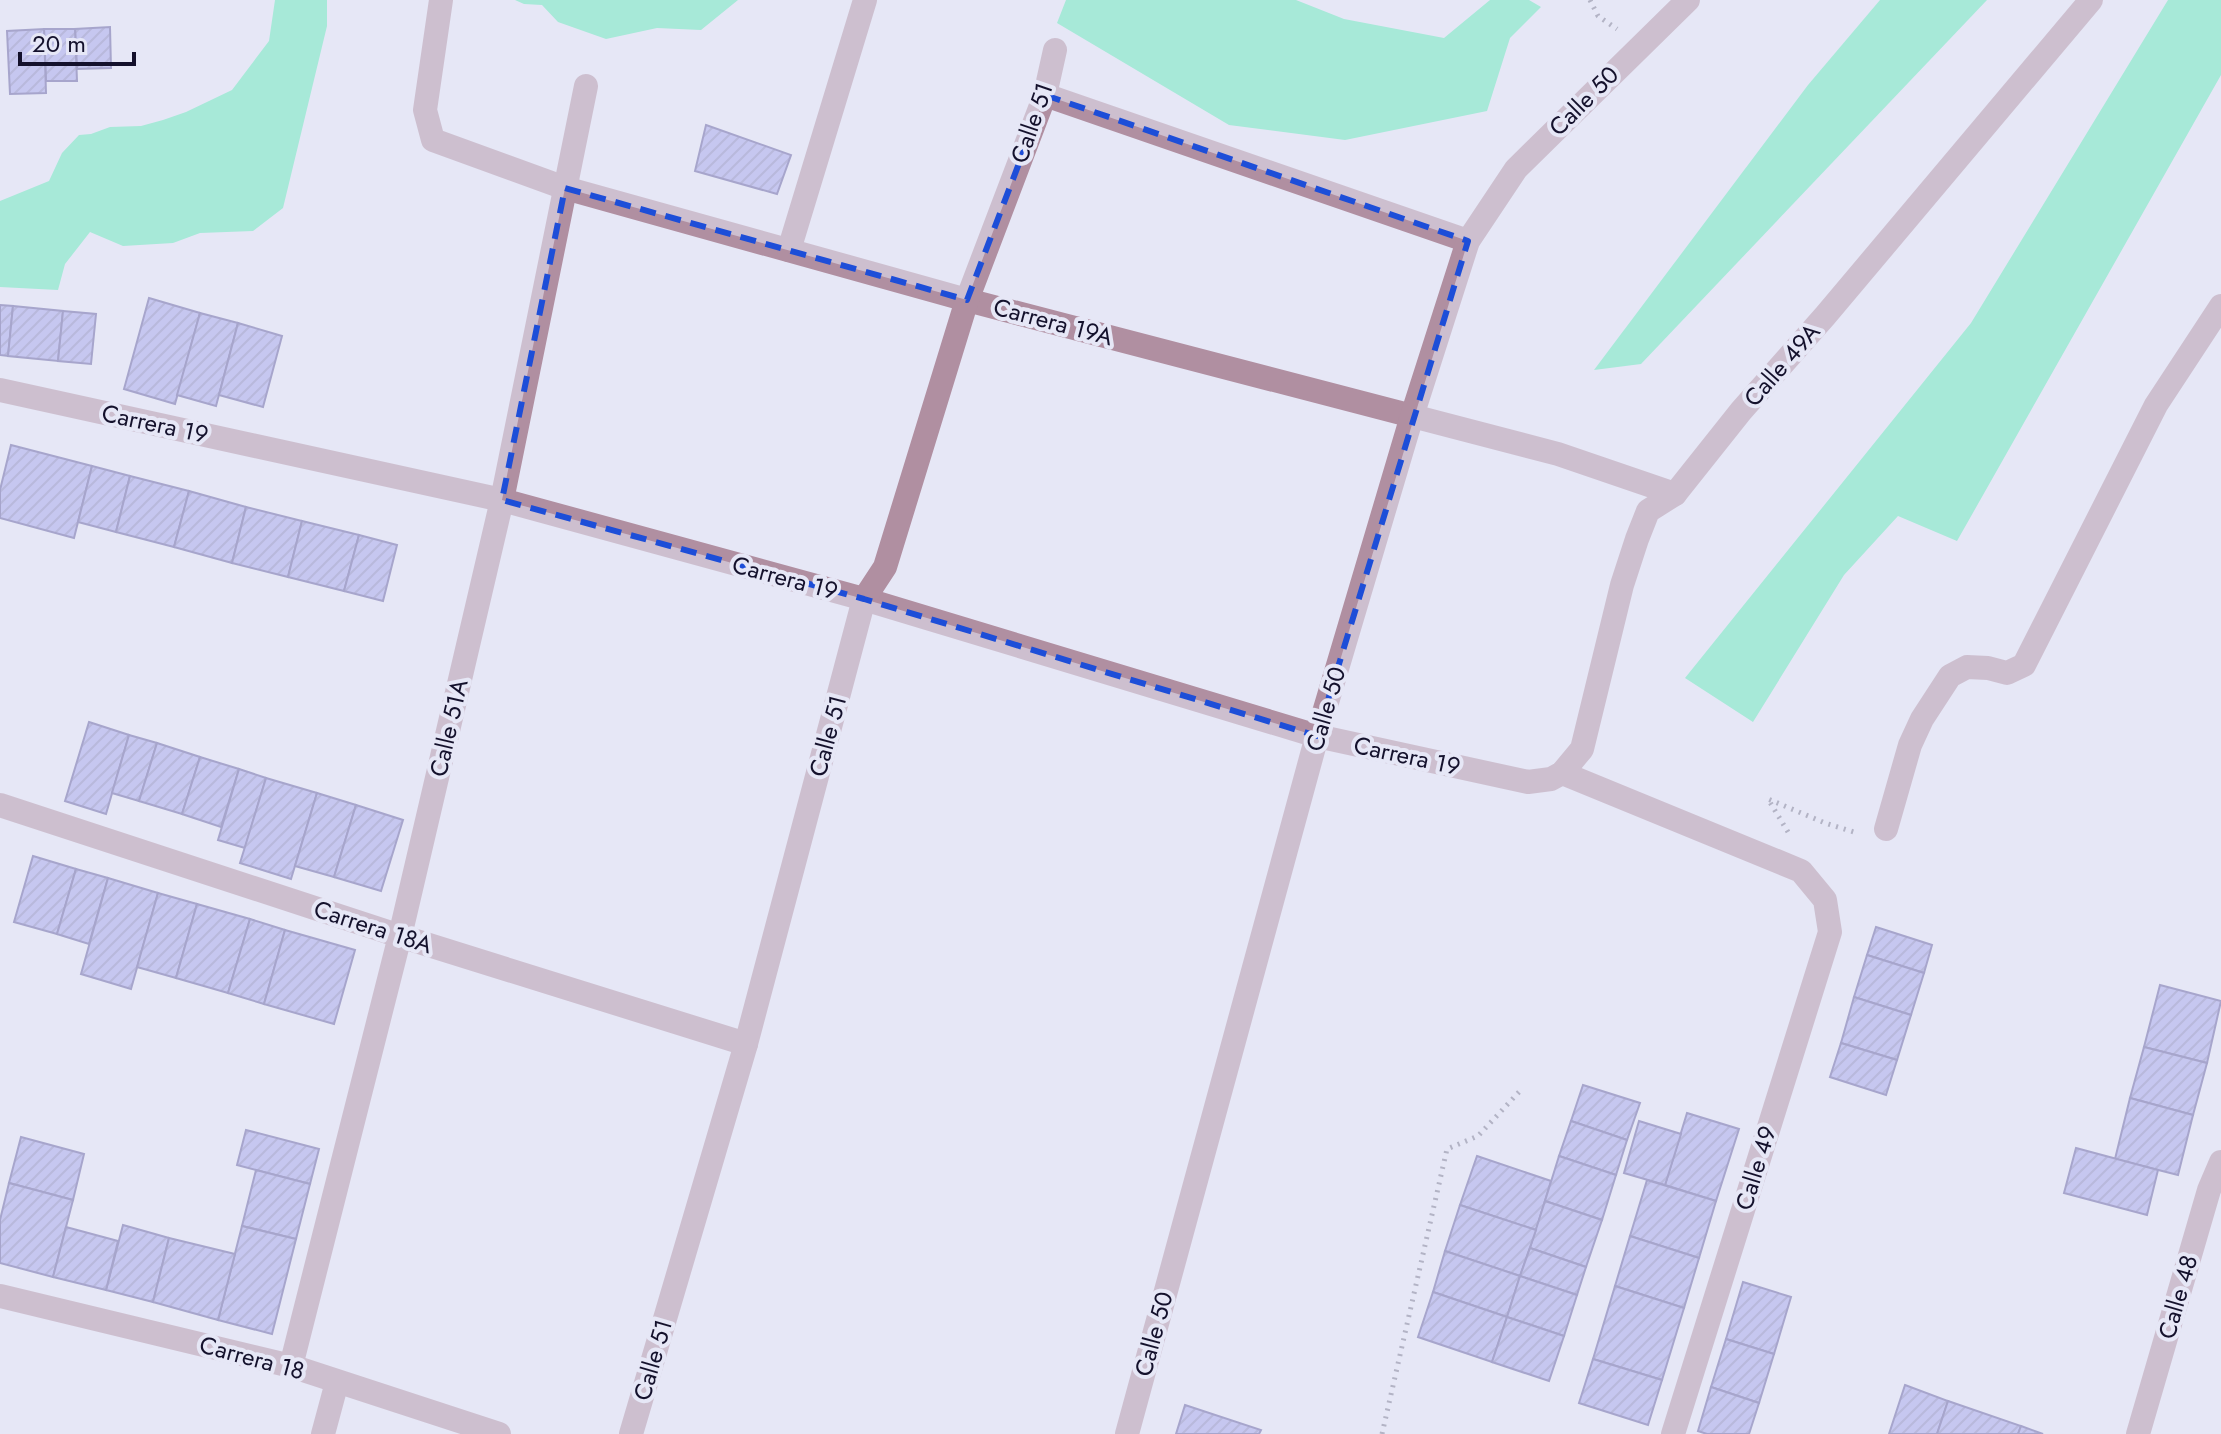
<svg xmlns="http://www.w3.org/2000/svg" width="2221" height="1434" viewBox="0 0 2221 1434" font-family="Jost,sans-serif">
	<defs>
		<pattern id="building-hatch" width="6" height="6" patternUnits="userSpaceOnUse" patternTransform="scale(2)"><rect width="6" height="6" fill="#a19fe8"/><path d="M-1 1l2-2M0 6l6-6M5 7l2-2" fill="none" stroke="#8280bc"/></pattern>
	</defs>
	<rect width="100%" height="100%" fill="#e6e7f6"/>
	<g fill="#5beab4">
		<polygon points="275,0 327,0 327,26 283,208 253,231 200,233 173,243 123,246 90,232 65,264 58,290 0,287 0,201 49,181 62,153 79,135 91,134 110,127 141,126 163,120 186,112 232,90 269,41"/>
		<polygon points="515,0 738,0 701,30 657,28 606,39 558,22 542,5 524,4"/>
		<polygon points="1066,0 1296,0 1344,19 1444,38 1490,0 1529,0 1541,7 1510,38 1487,111 1345,140 1229,125 1057,23"/>
		<polygon points="1880,0 1987,0 1641,364 1594,370 1808,85"/>
		<polygon points="2168,0 2221,0 2221,75 1957,541 1898,516 1844,575 1753,722 1685,678 1971,323"/>
	</g>
	<g fill="url(#building-hatch)" stroke="#5b5699" stroke-width="2">
		<polygon points="110,27 111,68 77,69 75,29"/>
		<polygon points="44,29 75,29 77,81 46,81"/>
		<polygon points="44,29 46,93 10,94 7,31"/>
		<polygon points="706,125 791,155 777,194 695,171"/>
		<polygon points="149,298 200,313 175,404 124,389"/>
		<polygon points="0,305 13,306 8,356 0,355"/>
		<polygon points="13,306 63,311 58,361 8,356"/>
		<polygon points="63,311 96,314 91,364 58,361"/>
		<polygon points="200,313 238,323 216,406 177,395"/>
		<polygon points="238,323 282,336 263,407 219,395"/>
		<polygon points="11,445 92,466 74,538 0,518 0,490"/>
		<polygon points="92,466 130,476 116,532 78,522"/>
		<polygon points="130,476 189,491 174,547 116,532"/>
		<polygon points="189,491 246,507 232,563 174,547"/>
		<polygon points="246,507 302,521 288,577 232,563"/>
		<polygon points="302,521 359,535 344,591 288,577"/>
		<polygon points="359,535 397,545 383,601 344,591"/>
		<polygon points="89,722 129,735 106,814 65,801"/>
		<polygon points="129,735 157,743 139,801 112,793"/>
		<polygon points="157,743 200,757 182,814 139,801"/>
		<polygon points="200,757 239,769 221,827 182,814"/>
		<polygon points="239,769 266,778 245,848 218,840"/>
		<polygon points="266,778 317,793 291,879 240,863"/>
		<polygon points="317,793 356,805 334,877 295,866"/>
		<polygon points="356,805 403,820 381,891 334,877"/>
		<polygon points="33,856 76,869 57,934 14,922"/>
		<polygon points="76,869 108,878 89,944 57,934"/>
		<polygon points="108,878 158,893 131,989 81,974"/>
		<polygon points="158,893 197,904 176,978 137,967"/>
		<polygon points="197,904 250,919 228,993 176,978"/>
		<polygon points="250,919 285,930 264,1004 228,993"/>
		<polygon points="1876,927 1932,945 1924,973 1867,955"/>
		<polygon points="285,930 355,950 334,1024 264,1004"/>
		<polygon points="1867,955 1924,973 1911,1015 1854,997"/>
		<polygon points="2160,985 2221,1001 2207,1063 2144,1047"/>
		<polygon points="1854,997 1911,1015 1897,1060 1841,1043"/>
		<polygon points="1841,1043 1897,1060 1886,1095 1830,1077"/>
		<polygon points="2144,1047 2207,1063 2193,1115 2130,1098"/>
		<polygon points="1583,1085 1640,1103 1627,1140 1571,1121"/>
		<polygon points="2130,1098 2193,1115 2178,1175 2115,1159"/>
		<polygon points="1687,1113 1739,1129 1716,1201 1665,1185"/>
		<polygon points="1571,1121 1627,1140 1616,1175 1559,1156"/>
		<polygon points="1639,1121 1681,1134 1665,1185 1624,1173"/>
		<polygon points="246,1130 319,1149 310,1184 237,1165"/>
		<polygon points="21,1137 84,1154 73,1200 9,1183"/>
		<polygon points="2076,1148 2158,1170 2147,1215 2064,1193"/>
		<polygon points="1477,1156 1551,1181 1536,1230 1460,1205"/>
		<polygon points="1559,1156 1616,1175 1602,1220 1545,1201"/>
		<polygon points="256,1170 310,1184 296,1239 242,1226"/>
		<polygon points="1647,1180 1716,1201 1699,1258 1630,1236"/>
		<polygon points="9,1183 73,1200 53,1277 0,1263 0,1220"/>
		<polygon points="1545,1201 1602,1220 1586,1267 1530,1248"/>
		<polygon points="1460,1205 1536,1230 1520,1276 1445,1251"/>
		<polygon points="123,1225 169,1238 153,1302 106,1290"/>
		<polygon points="242,1226 296,1239 272,1334 218,1320"/>
		<polygon points="66,1227 118,1241 106,1290 53,1277"/>
		<polygon points="1630,1236 1699,1258 1684,1308 1615,1286"/>
		<polygon points="169,1238 235,1254 218,1320 153,1302"/>
		<polygon points="1530,1248 1586,1267 1577,1295 1520,1276"/>
		<polygon points="1445,1251 1520,1276 1507,1317 1433,1292"/>
		<polygon points="1520,1276 1577,1295 1564,1336 1507,1317"/>
		<polygon points="1743,1282 1791,1297 1774,1354 1726,1339"/>
		<polygon points="1615,1286 1684,1308 1662,1380 1593,1359"/>
		<polygon points="1433,1292 1507,1317 1492,1362 1418,1337"/>
		<polygon points="1507,1317 1564,1336 1549,1381 1492,1362"/>
		<polygon points="1726,1339 1774,1354 1759,1403 1711,1387"/>
		<polygon points="1593,1359 1662,1380 1648,1425 1579,1403"/>
		<polygon points="1905,1385 1948,1401 1937,1434 1889,1434"/>
		<polygon points="1711,1387 1759,1403 1749,1434 1707,1434 1698,1431"/>
		<polygon points="1948,1401 2021,1426 2018,1434 1937,1434"/>
		<polygon points="1185,1405 1261,1430 1259,1434 1176,1434"/>
		<polygon points="2021,1426 2043,1434 2018,1434"/>
	</g>
	<g fill="none" stroke-linecap="round" stroke-linejoin="round">
		<g stroke="#757489" stroke-width="5" stroke-dasharray="2 6" stroke-linecap="butt">
			<polyline points="1590,0 1598,16 1617,29"/>
			<polyline points="1788,832 1768,799 1825,823 1857,833"/>
			<polyline points="1382,1434 1447,1149 1478,1136 1519,1092"/>
		</g>
		<g stroke="#b08fa1" stroke-width="24">
			<polyline points="441,0 425,110 433,140 565,188 967,300 1558,454 1675,494"/>
			<polyline points="1045,95 1468,241"/>
			<polyline points="789,250 865,0"/>
			<polyline points="0,390 502,500 864,599 1317,736 1528,782 1551,779 1562,773 1582,749 1622,585 1637,539 1648,511 1675,494 1741,411 1825,316 2091,0"/>
			<polyline points="1562,773 1801,871 1825,900 1830,932 1673,1434"/>
			<polyline points="0,805 400,936 746,1044"/>
			<polyline points="1886,829 1910,745 1922,719 1950,676 1967,667 1988,668 2007,673 2024,665 2156,405 2221,306"/>
			<polyline points="0,1296 291,1366 499,1434"/>
			<polyline points="291,1366 400,936 502,500 586,86"/>
			<polyline points="323,1434 337,1382"/>
			<polyline points="631,1434 746,1044 864,599 885,567 967,300 1045,95 1055,50"/>
			<polyline points="1127,1434 1317,736 1412,416 1468,241 1516,169 1688,0"/>
			<polyline points="2138,1434 2209,1190 2221,1162"/>
		</g>
	</g>
	<path d="M0 0H2221V1434H0ZM 1045,95 L 1468,241 L 1317,736 L 864,599 L 502,500 L 565,188 L 967,300 Z" fill="#e6e7f6" fill-opacity=".55" fill-rule="evenodd"/>
	<path fill="none" stroke="#1d4ed8" stroke-width="6" stroke-dasharray="16 10" stroke-linejoin="round" d="M 1045,95 L 1468,241 L 1317,736 L 864,599 L 502,500 L 565,188 L 967,300 Z"/>
	<g text-anchor="middle" stroke-width="8" stroke-linejoin="round" paint-order="stroke">
		<g font-size="24" fill="#14112c" stroke="#e6e7f6">
			<text transform="translate(1584 101) rotate(-45)" y="8">Calle 50</text>
			<text transform="translate(1032 123) rotate(-71)" y="8">Calle 51</text>
			<text transform="translate(1053 322) rotate(15)" y="8">Carrera 19A</text>
			<text transform="translate(1782 365) rotate(-49)" y="8">Calle 49A</text>
			<text transform="translate(155 424) rotate(12)" y="8">Carrera 19</text>
			<text transform="translate(785 578) rotate(15)" y="8">Carrera 19</text>
			<text transform="translate(1326 709) rotate(-74)" y="8">Calle 50</text>
			<text transform="translate(449 728) rotate(-77)" y="8">Calle 51A</text>
			<text transform="translate(828 736) rotate(-75)" y="8">Calle 51</text>
			<text transform="translate(1407 756) rotate(12)" y="8">Carrera 19</text>
			<text transform="translate(373 927) rotate(18)" y="8">Carrera 18A</text>
			<text transform="translate(1756 1168) rotate(-73)" y="8">Calle 49</text>
			<text transform="translate(2178 1297) rotate(-74)" y="8">Calle 48</text>
			<text transform="translate(1154 1334) rotate(-75)" y="8">Calle 50</text>
			<text transform="translate(252 1358) rotate(15)" y="8">Carrera 18</text>
			<text transform="translate(653 1360) rotate(-74)" y="8">Calle 51</text>
		</g>
	</g>
	<path d="M20 52v12h114v-12" fill="none" stroke="#14112c" stroke-width="4"/>
	<text x="32" y="52" font-size="24" fill="#14112c" stroke="#e6e7f6" stroke-width="6" paint-order="stroke">20 m</text>
</svg>
